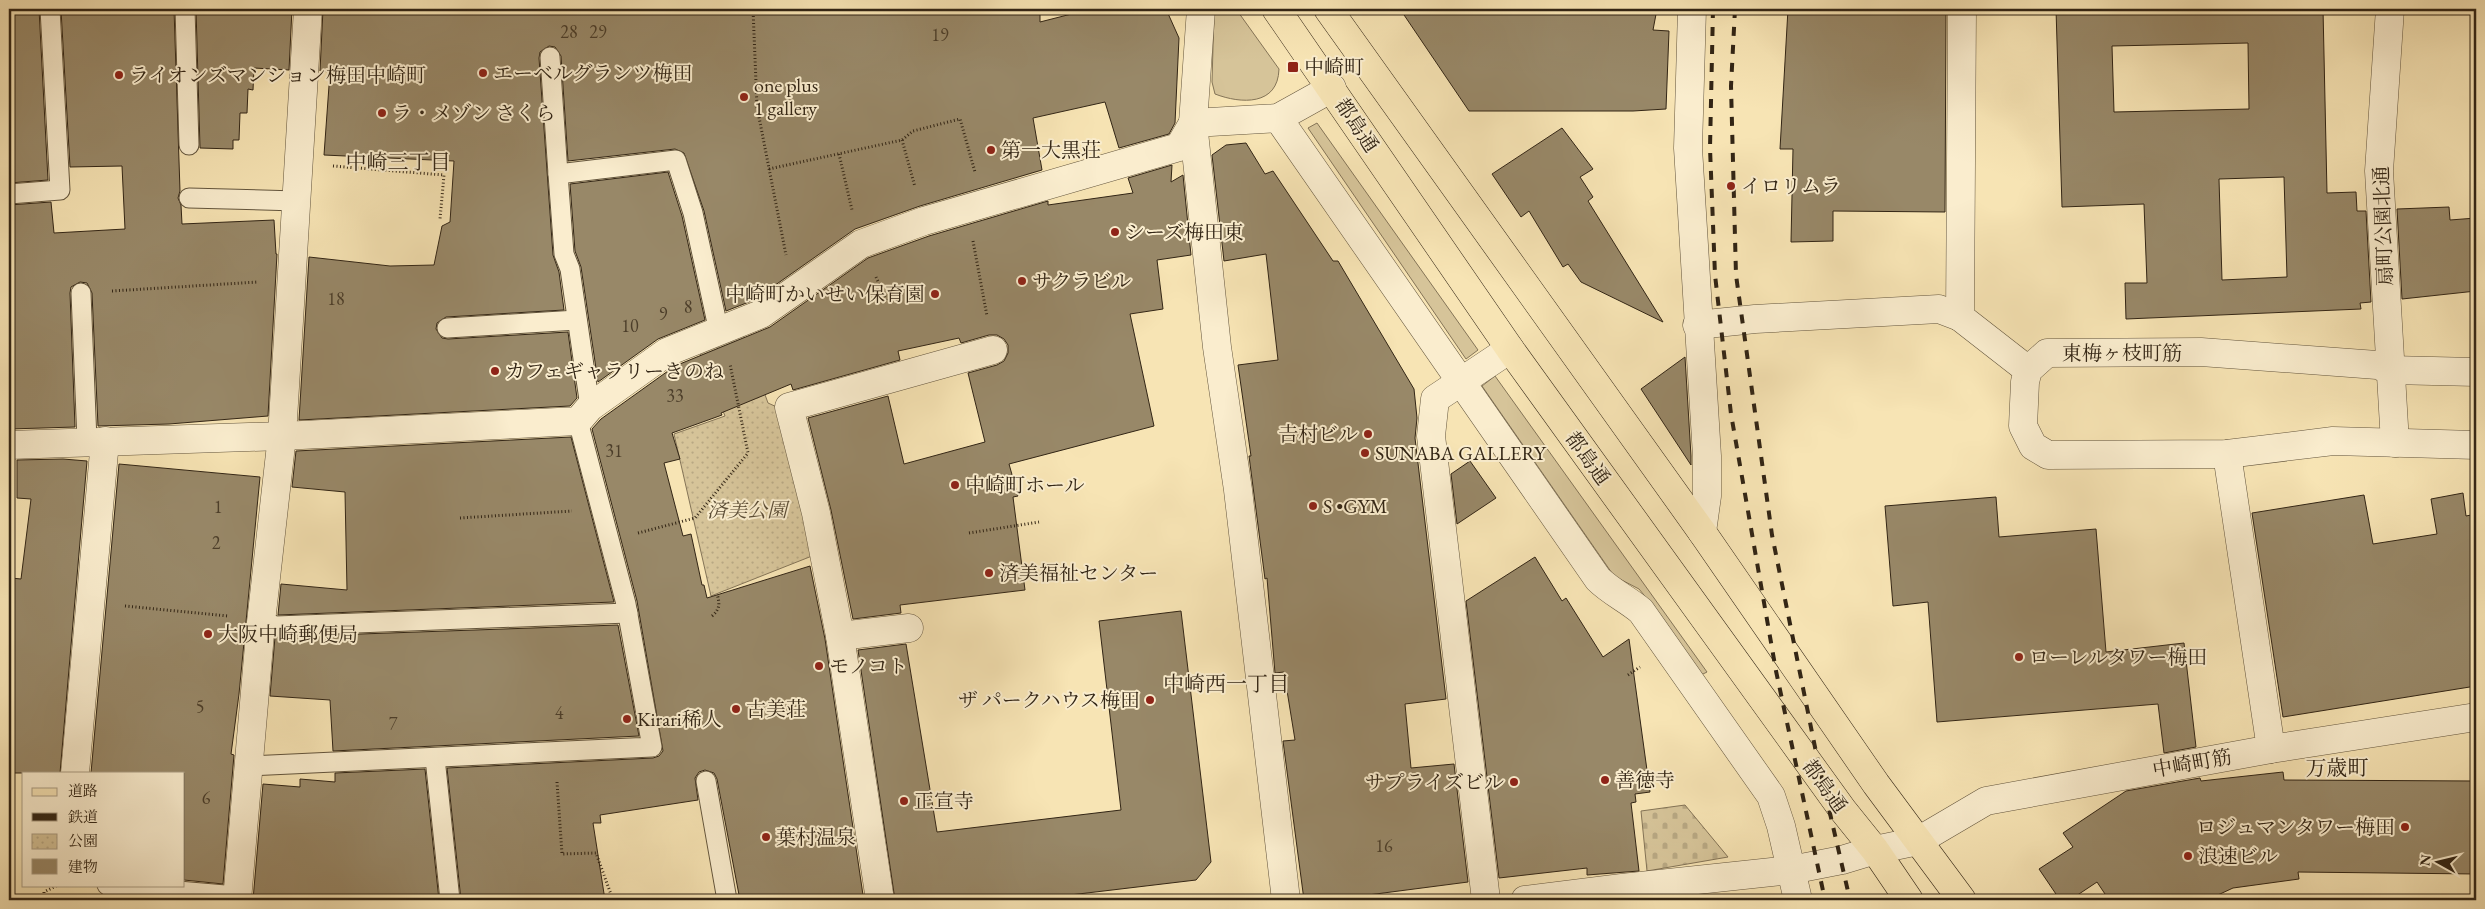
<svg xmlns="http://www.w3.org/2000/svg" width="2485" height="909" viewBox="0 0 2485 909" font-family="'EB Garamond','Noto Serif JP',serif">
	<defs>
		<pattern id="cemetery-stones" width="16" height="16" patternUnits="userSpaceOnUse" patternTransform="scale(1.25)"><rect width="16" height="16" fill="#d6c499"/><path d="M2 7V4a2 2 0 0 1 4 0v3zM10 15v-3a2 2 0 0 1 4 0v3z" fill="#b8a883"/></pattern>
		<pattern id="park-dots" width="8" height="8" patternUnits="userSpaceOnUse" patternTransform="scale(1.25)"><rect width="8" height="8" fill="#d6c499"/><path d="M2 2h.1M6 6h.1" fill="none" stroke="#b8a883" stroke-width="1.8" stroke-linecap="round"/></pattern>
	</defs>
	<rect width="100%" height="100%" fill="#f7e4b4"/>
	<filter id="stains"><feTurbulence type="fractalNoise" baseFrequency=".004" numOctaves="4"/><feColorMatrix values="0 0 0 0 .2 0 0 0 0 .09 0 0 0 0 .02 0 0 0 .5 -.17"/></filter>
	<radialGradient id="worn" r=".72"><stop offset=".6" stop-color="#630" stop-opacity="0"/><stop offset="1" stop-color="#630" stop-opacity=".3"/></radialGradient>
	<g fill="#d6c499" stroke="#847457">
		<path d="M 1217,9 L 1236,9 L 1279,69 C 1278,106 1241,104 1215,94 L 1212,82 L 1214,11 Z"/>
		<polygon points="1317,123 1478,350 1466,359 1308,128"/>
		<polygon points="1495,376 1707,672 1701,675 1662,617 1639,589 1614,576 1482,386"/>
	</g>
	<polygon fill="url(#cemetery-stones)" stroke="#847457" points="1685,805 1728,857 1647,871 1641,811"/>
	<polygon fill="url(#park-dots)" stroke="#847457" points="743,334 768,403 779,408 812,556 711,596 674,434 725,416 700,353"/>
	<g fill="#988868" stroke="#322515" fill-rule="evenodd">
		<polygon points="9,9 39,9 48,180 9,183"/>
		<polygon points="96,9 174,9 180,191 178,198 181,205 182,224 274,220 276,254 277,254 268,416 169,424 98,426 92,293 87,283 80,282 71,287 70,293 75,427 9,429 9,205 51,202 54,233 125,229 122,166 70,167 61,10"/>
		<polygon points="196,9 292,9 289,70 254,68 253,90 248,89 247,113 240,113 239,140 233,140 233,149 200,148"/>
		<polygon points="323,9 1040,9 1040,22 1091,9 1166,9 1179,38 1175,123 1169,134 1119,148 1105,102 1033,118 1042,170 920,206 855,229 754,300 726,311 704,211 684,153 675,149 568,161 561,56 555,47 549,46 540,52 539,58 553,255 559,272 564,310 446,317 437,323 436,329 442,338 448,339 568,332 577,398 570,406 299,420 309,257 390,266 434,265 442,226 450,222 454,161 324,155 330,72 320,71"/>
		<polygon points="1400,9 1657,9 1653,30 1669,31 1666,109 1633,111 1469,111"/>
		<polygon points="1788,9 1946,9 1945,212 1833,211 1833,241 1791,242 1793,149 1780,149"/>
		<path d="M 2056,9 L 2323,9 L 2327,193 L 2356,192 L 2357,211 L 2366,211 L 2371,302 L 2360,303 L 2361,309 L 2126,319 L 2125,283 L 2147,283 L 2144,204 L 2062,207 ZM 2248,43 L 2249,109 L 2114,112 L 2112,46 ZM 2284,177 L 2287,277 L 2222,280 L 2219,179 Z"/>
		<polygon points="1562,128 1593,169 1580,177 1593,197 1588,201 1663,322 1581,282 1568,264 1563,267 1529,211 1521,217 1492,174"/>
		<polygon points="1246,143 1265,174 1273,171 1333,261 1338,261 1414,389 1417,418 1415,438 1446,699 1405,704 1411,768 1454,764 1468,882 1368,895 1368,897 1346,900 1304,900 1283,741 1295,740 1284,672 1275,673 1267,578 1265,579 1249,456 1251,456 1238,365 1278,360 1266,254 1224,261 1212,155 1226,145"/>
		<polygon points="1172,165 1171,182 1183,175 1191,255 1157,260 1163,309 1130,314 1154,426 1009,464 1018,496 1013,497 1025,590 900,605 901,613 853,619 831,510 808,418 888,396 904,464 985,442 968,373 997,365 1004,361 1008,353 1008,345 1004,339 997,335 989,335 961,343 959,338 898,351 900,360 793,390 791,384 721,413 722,415 672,433 680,459 664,463 683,536 691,534 702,585 704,585 707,598 810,566 825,639 863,895 830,900 740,900 717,779 714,773 705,770 699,772 695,778 698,800 600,815 601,823 593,823 605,900 461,900 447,768 653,758 659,756 663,751 637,601 592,429 601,419 675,366 770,327 868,258 929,236 1048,201 1048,205 1133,193 1128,178"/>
		<polygon points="668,172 682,216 705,320 658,339 598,382 581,267 575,251 570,184"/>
		<polygon points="2449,207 2450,220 2476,218 2476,291 2402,299 2397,209"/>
		<polygon points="1685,357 1691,456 1691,465 1641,389"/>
		<polygon points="571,437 614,602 278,615 281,584 347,590 345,492 292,487 296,451"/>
		<polygon points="63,459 87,461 60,773 9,773 9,599 11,578 21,579 31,499 17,498 17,460"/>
		<polygon points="1470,461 1496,498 1457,524 1451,474"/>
		<polygon points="119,464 260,477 239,694 231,754 234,755 223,884 184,880 184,773 91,773"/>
		<polygon points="2463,493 2466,516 2476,514 2476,686 2283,717 2252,513 2364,495 2373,544 2437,534 2431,499"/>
		<polygon points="1996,497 1999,537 2096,529 2106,652 2184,643 2196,747 2164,753 2158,704 1937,722 1928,602 1893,606 1885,506"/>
		<polygon points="1535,557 1562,601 1566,598 1603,657 1629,639 1650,792 1635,794 1636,802 1631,803 1639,871 1587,875 1587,868 1499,878 1466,601"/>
		<polygon points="1181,611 1211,862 1196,880 1028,900 895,900 858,650 906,644 937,832 1121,810 1099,621"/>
		<polygon points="618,625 639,736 333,751 330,700 270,696 275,637"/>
		<polygon points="425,769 439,900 253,900 263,784 300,787 300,779 335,782 335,773"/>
		<polygon points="2283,772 2284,780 2476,781 2476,874 2298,872 2299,879 2233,888 2207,900 2109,900 2097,882 2070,900 2060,900 2039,869 2073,847 2063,833 2126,791 2200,778 2201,781"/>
	</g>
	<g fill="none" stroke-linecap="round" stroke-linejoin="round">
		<defs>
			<g id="service">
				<polyline points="185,9 189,145"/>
				<polyline points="550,57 558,174"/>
				<polyline points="9,194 60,190 50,9"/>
				<polyline points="189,198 297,201"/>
				<polyline points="81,293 87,441"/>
				<polyline points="447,328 577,320"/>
				<polyline points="590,407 570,269 564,254 558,174 676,160 693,213 719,332"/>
				<polyline points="261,622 276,626 628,613"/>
				<polyline points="435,758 450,900"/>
				<polyline points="249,766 652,747 626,604 578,421"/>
				<polyline points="706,781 727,900"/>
				<polyline points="107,885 237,896"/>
			</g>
			<g id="minor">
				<polyline points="1201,9 1193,123 1217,347 1238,490 1286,900"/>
				<polyline points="1692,9 1688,148 1707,456 1707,496 1702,532"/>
				<polyline points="1962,9 1960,317 2028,370"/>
				<polyline points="2390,9 2379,171 2395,443"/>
				<path d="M 1278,118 L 1598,579 C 1611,592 1627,599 1641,611 L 1771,796 L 1781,826 L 1798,900"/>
				<polyline points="1193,123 1278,118 1332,88"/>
				<polyline points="1697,325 1755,319 1939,309 1960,317"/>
				<polyline points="2476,372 2390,370 2377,365 2201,352 2047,353 2028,370 2025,382 2023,426 2033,446 2048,455 2227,454 2333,441 2476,445"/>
				<polyline points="9,445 282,436 578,421 590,407 667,352 761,314 861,244 924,221 1179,147 1193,123"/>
				<polyline points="2227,454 2271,749"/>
				<polyline points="840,636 909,628"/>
				<polyline points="75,773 105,441"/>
				<polyline points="237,900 261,622 282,436 308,9"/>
				<polyline points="880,900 840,636 816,513 789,407 993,350"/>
				<polyline points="1486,900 1431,436 1435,399 1510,349"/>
				<polyline points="1525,900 1622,888 1791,870 1842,860 1875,850 1918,841 1986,801 2271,749 2476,717"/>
			</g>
			<g id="primary">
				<polyline points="1276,9 1510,349 1842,809 1875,850 1909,900"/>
				<polyline points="1328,9 1702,532 1876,784 1962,900"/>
			</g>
		</defs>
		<use href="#service" stroke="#63553d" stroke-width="21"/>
		<use href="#minor" stroke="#63553d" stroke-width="29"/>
		<use href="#primary" stroke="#322515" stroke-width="29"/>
		<g stroke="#322515" stroke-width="3" stroke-dasharray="1 2.5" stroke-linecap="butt">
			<polyline points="753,9 757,107 786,255"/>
			<polyline points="902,140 915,187"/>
			<polyline points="839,154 852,210"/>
			<polyline points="333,166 444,175 440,219"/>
			<polyline points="769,169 902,140 913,131 960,119 975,172"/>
			<polyline points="973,241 987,316"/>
			<polyline points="876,277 887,301"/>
			<polyline points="112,291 258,282"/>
			<polyline points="460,518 572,511"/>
			<polyline points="638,533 695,518 748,453 730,364"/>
			<polyline points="969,533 1039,522"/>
			<polyline points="125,606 228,616"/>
			<path d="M 712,616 C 720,609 720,604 717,594"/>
			<polyline points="1628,675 1640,667"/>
			<polyline points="557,782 562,854 596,853 613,900"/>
			<polyline points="44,900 44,892 58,885"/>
		</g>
		<use href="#service" stroke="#faedce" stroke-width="19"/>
		<use href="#minor" stroke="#faedce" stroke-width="28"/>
		<use href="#primary" stroke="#f7e4b4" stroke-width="28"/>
		<g stroke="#322515" stroke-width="4" stroke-dasharray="9 9" stroke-linecap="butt">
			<polyline points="1713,9 1710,148 1715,275 1731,414 1776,671 1825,900"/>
			<polyline points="1735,9 1731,86 1736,275 1772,535 1817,757 1850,900"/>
		</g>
	</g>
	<g fill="#8f2418" stroke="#faedce" stroke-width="2">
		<rect x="1287" y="61" width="12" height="12" rx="2.5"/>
		<circle cx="483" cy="73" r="5"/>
		<circle cx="119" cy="75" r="5"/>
		<circle cx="744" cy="97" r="5"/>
		<circle cx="382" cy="113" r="5"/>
		<circle cx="991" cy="150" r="5"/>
		<circle cx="1731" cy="186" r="5"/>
		<circle cx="1115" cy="232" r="5"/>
		<circle cx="1022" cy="281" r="5"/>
		<circle cx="935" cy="294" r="5"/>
		<circle cx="495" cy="371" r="5"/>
		<circle cx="1368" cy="434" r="5"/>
		<circle cx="1365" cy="453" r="5"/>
		<circle cx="955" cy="485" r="5"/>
		<circle cx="1313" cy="506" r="5"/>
		<circle cx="989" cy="573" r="5"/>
		<circle cx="208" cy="634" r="5"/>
		<circle cx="2019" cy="657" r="5"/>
		<circle cx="819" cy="666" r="5"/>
		<circle cx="1150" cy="700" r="5"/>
		<circle cx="736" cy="709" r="5"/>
		<circle cx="627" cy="719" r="5"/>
		<circle cx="1605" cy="780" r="5"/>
		<circle cx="1514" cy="782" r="5"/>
		<circle cx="904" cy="801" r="5"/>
		<circle cx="2405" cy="827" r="5"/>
		<circle cx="766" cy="837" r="5"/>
		<circle cx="2188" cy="856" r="5"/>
	</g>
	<g text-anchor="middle" stroke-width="4" stroke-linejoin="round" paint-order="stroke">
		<g font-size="18" fill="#4c3e2a">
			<text x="569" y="38">28</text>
			<text x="598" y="38">29</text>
			<text x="940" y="41">19</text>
			<text x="336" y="305">18</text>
			<text x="688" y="313">8</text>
			<text x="663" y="320">9</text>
			<text x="630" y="332">10</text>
			<text x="675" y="402">33</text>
			<text x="614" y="457">31</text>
			<text x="218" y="513">1</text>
			<text x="216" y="549">2</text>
			<text x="200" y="713">5</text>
			<text x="559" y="719">4</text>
			<text x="393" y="730">7</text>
			<text x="206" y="804">6</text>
			<text x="1384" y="852">16</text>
		</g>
		<g font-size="20" fill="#322515" stroke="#faedce" text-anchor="start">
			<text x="1304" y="74">中崎町</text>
			<text x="493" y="80">エーベルグランツ梅田</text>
			<text x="129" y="82">ライオンズマンション梅田中崎町</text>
			<text x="754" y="92">one plus<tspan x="754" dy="23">1 gallery</tspan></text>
			<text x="392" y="120">ラ・メゾン さくら</text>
			<text x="1001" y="157">第一大黒荘</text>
			<text x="1741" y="193">イロリムラ</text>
			<text x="1125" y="239">シーズ梅田東</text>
			<text x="1032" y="288">サクラビル</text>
			<text x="925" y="301" text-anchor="end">中崎町かいせい保育園</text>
			<text x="505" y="378">カフェギャラリーきのね</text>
			<text x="1358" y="441" text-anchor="end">𠮷村ビル</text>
			<text x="1375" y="460">SUNABA GALLERY</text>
			<text x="965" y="492">中崎町ホール</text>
			<text x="1323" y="513">S •GYM</text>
			<text x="999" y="580">済美福祉センター</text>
			<text x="218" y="641">大阪中崎郵便局</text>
			<text x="2029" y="664">ローレルタワー梅田</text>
			<text x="829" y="673">モノコト</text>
			<text x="1140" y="707" text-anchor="end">ザ パークハウス梅田</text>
			<text x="746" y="716">古美荘</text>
			<text x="637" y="726">Kirari稀人</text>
			<text x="1615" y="787">善徳寺</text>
			<text x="1504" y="789" text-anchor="end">サプライズビル</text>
			<text x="914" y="808">正宣寺</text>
			<text x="2395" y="834" text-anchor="end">ロジュマンタワー梅田</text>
			<text x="776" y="844">葉村温泉</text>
			<text x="2198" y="863">浪速ビル</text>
		</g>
		<g font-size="20" fill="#322515" stroke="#faedce">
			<text transform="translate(1357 125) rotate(56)" y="7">都島通</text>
			<text transform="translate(2383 226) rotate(-92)" y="7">扇町公園北通</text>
			<text x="2122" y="360">東梅ヶ枝町筋</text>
			<text transform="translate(1588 458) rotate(54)" y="7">都島通</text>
			<text transform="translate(2192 763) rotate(-10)" y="7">中崎町筋</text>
			<text transform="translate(1825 786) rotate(54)" y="7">都島通</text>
		</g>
		<g font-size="20" font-style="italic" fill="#5b4d36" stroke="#faedce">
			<text x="747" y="517">済美公園</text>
		</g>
		<g font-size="21" fill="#322515" stroke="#faedce">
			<text x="398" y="169">中崎三丁目</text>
			<text x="1226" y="691">中崎西一丁目</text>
			<text x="2337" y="775">万歳町</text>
		</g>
	</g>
	<rect width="2485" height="909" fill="none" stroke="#f7e4b4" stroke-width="30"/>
	<rect x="10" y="10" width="2465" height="889" fill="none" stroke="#322515" stroke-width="2.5"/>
	<rect x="15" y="15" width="2455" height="879" fill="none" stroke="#322515"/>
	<rect x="22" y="772" width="162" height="115" fill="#faedce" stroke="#aa9d84"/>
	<rect x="32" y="788" width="25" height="8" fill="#f7e4b4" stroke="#aa9d84"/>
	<text x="68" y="796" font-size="15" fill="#322515">道路</text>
	<rect x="32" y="813" width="25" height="8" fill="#322515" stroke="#aa9d84"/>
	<text x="68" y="822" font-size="15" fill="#322515">鉄道</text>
	<rect x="32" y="834" width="25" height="15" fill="url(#park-dots)" stroke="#aa9d84"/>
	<text x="68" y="846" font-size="15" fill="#322515">公園</text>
	<rect x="32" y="859" width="25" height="15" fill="#988868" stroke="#aa9d84"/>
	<text x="68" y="872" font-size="15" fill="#322515">建物</text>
	<g transform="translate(2438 862) rotate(278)" stroke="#faedce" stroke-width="4" paint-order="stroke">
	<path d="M0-4L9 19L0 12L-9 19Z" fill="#322515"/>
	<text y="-8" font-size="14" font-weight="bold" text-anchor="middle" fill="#322515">N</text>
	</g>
	<rect width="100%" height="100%" filter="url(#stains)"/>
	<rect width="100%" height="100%" fill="url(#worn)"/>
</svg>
